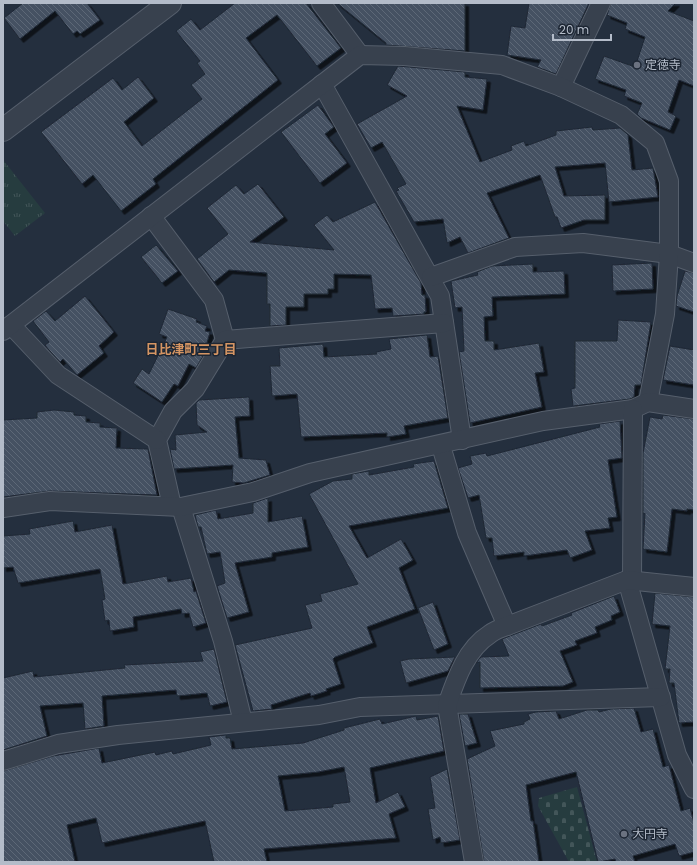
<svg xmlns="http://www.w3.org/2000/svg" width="697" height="865" viewBox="0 0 697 865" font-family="Poppins,'Noto Sans JP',sans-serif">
	<defs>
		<pattern id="grass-tufts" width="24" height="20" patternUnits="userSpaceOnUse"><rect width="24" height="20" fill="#263c3f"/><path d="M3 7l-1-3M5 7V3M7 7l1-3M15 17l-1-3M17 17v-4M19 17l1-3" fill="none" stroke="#435659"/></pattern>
		<pattern id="cemetery-stones" width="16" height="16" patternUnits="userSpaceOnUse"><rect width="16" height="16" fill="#263c3f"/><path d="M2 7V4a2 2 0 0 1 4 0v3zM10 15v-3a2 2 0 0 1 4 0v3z" fill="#435659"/></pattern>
		<pattern id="building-back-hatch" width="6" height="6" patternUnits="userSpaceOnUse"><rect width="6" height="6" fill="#455162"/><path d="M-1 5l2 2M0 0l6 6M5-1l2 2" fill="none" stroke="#5d6877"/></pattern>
		<filter id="shadow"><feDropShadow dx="3.5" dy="3.5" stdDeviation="0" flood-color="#0009"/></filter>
	</defs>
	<rect width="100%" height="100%" fill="#242f3e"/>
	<polygon fill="url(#grass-tufts)" points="4,161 45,213 15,236 3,221"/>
	<polygon fill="url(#cemetery-stones)" points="577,787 597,862 569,862 538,806 539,798"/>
	<g fill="url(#building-back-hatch)" stroke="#1f2835" fill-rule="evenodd" filter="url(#shadow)">
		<polygon points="23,3 87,3 100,20 80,34 77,31 73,34 55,11 20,39 4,18"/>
		<polygon points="235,3 306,3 341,48 317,66 277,15 246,38 278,80 153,179 156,184 121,211 93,175 82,184 41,132 113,78 122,90 138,77 154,98 124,122 142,146 202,99 191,85 205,74 197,63 200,61 176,31 191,19 200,30"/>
		<polygon points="337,3 465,3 465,51 386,45 386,43"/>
		<polygon points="529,3 589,3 556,74 537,67 541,60 507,55 511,26 525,28"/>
		<polygon points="611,3 676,3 668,11 694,21 694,86 679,80 668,112 676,116 670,130 641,118 637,114 642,103 624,96 626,90 595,79 604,56 635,67 645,37 625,29 627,23 607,15"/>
		<polygon points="398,66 465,72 465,77 487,79 483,110 457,106 480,162 512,150 511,146 524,141 526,146 556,135 556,131 592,127 593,130 620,128 628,135 632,170 653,168 658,197 609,202 605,163 555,167 564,196 605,195 605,220 584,220 561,228 557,217 555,217 540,175 487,193 509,238 468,253 460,237 447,243 443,219 414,222 396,191 399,190 397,188 406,184 382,142 371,148 357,124 407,96 387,85"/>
		<polygon points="318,105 334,127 325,134 347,163 320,183 281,132"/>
		<polygon points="258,184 284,217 250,242 334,250 314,225 327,215 333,222 375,202 421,283 422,295 425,295 426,312 424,312 424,314 393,316 392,308 375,309 371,275 334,274 334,289 328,289 328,294 304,294 304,307 286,307 286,325 270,326 270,304 267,304 267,273 229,270 214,282 197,259 228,234 207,208 236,185 244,194"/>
		<polygon points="156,245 178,271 162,283 141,257"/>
		<polygon points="652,263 653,289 613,291 612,265"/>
		<polygon points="533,264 533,272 564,271 565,294 492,297 493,316 484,317 485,341 494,341 494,350 539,343 544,372 535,373 542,407 470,423 459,352 464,351 462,307 455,308 451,281 478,275 477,272 492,266"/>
		<polygon points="685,271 694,273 694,312 676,306 677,296"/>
		<polygon points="85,296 114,332 99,346 104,353 77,375 63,359 60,362 50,351 45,345 49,342 33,321 46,311 55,321"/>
		<polygon points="168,309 197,319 196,322 207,326 205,331 210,332 205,350 206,351 196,368 189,364 178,386 174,384 162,402 133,383 142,369 149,374 167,337 159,334"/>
		<polygon points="618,320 651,322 641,385 635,385 634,397 630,399 573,406 571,389 575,388 575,341 617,341"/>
		<polygon points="427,335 430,357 438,356 448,418 404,426 406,434 387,437 387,433 301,437 297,394 272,396 270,366 280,366 279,348 323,344 324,357 377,354 376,352 391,349 389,339"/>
		<polygon points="670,346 694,350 694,385 663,380"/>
		<polygon points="249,397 250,416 235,417 239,458 266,460 270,475 244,483 232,482 233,465 174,469 170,449 176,450 175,435 207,432 197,425 196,403 199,400"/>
		<polygon points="54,410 74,412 74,415 86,416 86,422 100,423 100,427 117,428 116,448 148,449 157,495 50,491 3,497 3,420 37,418 37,412"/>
		<polygon points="663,415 694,419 694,510 687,509 687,511 672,509 667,552 643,549 645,513 643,514 643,453 650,417 662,419"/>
		<polygon points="620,421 622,458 608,460 617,517 608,518 610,528 585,531 592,550 570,558 567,550 524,556 524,552 494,556 492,538 486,538 479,495 468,498 458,468 472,464 470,456 486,453 487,456 600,427 599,424"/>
		<polygon points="434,461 448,508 349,526 367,558 401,539 413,560 399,568 415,609 367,627 373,643 335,657 333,659 341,684 326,689 327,691 311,696 310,693 271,705 272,709 253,711 235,645 312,628 305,605 322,601 320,594 358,584 309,494 333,481 352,479 352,474 369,471 369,475 414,467 413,464"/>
		<polygon points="268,498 268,522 302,516 308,547 272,553 272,557 235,563 249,612 227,618 217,586 225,583 220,552 207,554 201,527 198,527 195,515 216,510 218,519 253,513 253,503"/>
		<polygon points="73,521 75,532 112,525 123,584 167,576 168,582 191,578 194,592 196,591 206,623 193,627 189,613 182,614 181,609 133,617 134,627 110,631 109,620 105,621 102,600 105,599 100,569 18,583 13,567 3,568 3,536 30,534 29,529"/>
		<polygon points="655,593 694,597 694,722 679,723 674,683 669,683 670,669 665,669 670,626 652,624"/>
		<polygon points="614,596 620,612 611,616 612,620 595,627 597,633 575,641 577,645 560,651 573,682 563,686 480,688 480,662 476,663 481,657 509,656 502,639 541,624 542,626 572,615 571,613"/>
		<polygon points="433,602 448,644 434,650 418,608"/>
		<polygon points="214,649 227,702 210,706 207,693 177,696 176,690 102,696 104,726 85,729 83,703 40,706 47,736 3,750 3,678 33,671 34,677 125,668 124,665 203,661 200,652"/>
		<polygon points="455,657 448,671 406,683 400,661 409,659"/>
		<polygon points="634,708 641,732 653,729 663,767 669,765 681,811 690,808 694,823 694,852 679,856 675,844 633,856 635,862 616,862 615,859 598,862 576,772 526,785 531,821 533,821 539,862 484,862 467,759 495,746 490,731 524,724 524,722 530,719 528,714 536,712 556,711 559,719 587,710 598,710 599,712 611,709"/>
		<polygon points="459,714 468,714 477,743 465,746"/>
		<path d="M 416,716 L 417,720 L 438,716 L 444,751 L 370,768 L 376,803 L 398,792 L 405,807 L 389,814 L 396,838 L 264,849 L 267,862 L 214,862 L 205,821 L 102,843 L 96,818 L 67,825 L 75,862 L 3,862 L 3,771 L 53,756 L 99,748 L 102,763 L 155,752 L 156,755 L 172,751 L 173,754 L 211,745 L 209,737 L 226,735 L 226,738 L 230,738 L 232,749 L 303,743 L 344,730 L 344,728 L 380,719 L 382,724 ZM 344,767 L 350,802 L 333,804 L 333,807 L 285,811 L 278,776 L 318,772 Z"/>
		<polygon points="447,769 460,840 441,843 440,837 433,840 428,809 435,808 430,777"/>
	</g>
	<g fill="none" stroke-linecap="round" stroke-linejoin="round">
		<defs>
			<g id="minor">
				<polyline points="321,3 360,55"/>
				<polyline points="322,84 440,296 462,440"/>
				<polyline points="561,87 601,3"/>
				<polyline points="151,216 214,300 225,340 195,389 173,411 157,440 172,506"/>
				<polyline points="431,277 515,247 583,243 669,254 694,263"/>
				<polyline points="11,325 58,375 157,440"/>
				<polyline points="3,331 360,55 404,56 502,65 561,87 621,115 655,143 669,181 669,254 665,314 648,402"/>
				<polyline points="225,340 444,323"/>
				<polyline points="441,446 467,533 507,626"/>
				<polyline points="181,507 223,641 243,722"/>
				<polyline points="3,508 50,501 181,507 253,492 310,473 543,421 633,409 648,402 694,409"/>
				<polyline points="627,580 677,755 694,789"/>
				<polyline points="632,581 633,409"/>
				<polyline points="3,761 58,744 118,735 319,715 360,707 661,697"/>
				<path d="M 474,862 L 447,705 C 456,679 466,649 490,634 C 495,630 501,628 507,626 L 627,580 L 694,587"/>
			</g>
			<polyline id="tertiary" points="3,130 170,3"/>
		</defs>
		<use href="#minor" stroke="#565f6c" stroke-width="20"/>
		<use href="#tertiary" stroke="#565f6c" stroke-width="24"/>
		<use href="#minor" stroke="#38414e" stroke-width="18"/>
		<use href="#tertiary" stroke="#38414e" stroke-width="22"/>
	</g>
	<g fill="#6b7280" stroke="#1d2633" stroke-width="1.5">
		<circle cx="637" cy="65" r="4"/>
		<circle cx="624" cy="834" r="4"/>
	</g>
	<g text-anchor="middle" stroke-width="3" stroke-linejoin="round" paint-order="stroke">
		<g font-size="12" fill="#b4bcc9" stroke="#1d2633" text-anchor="start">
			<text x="645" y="69">定徳寺</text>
			<text x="632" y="838">大円寺</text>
		</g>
		<g font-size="13" font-weight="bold" fill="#d59563" stroke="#1d2633">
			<text x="191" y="354">日比津町三丁目</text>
		</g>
	</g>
	<rect width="697" height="865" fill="none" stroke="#b4bcc9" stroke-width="8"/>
	<path d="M553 34v6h58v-6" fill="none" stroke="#b4bcc9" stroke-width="2"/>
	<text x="559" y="34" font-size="12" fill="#b4bcc9" stroke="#1d2633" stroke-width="3" paint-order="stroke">20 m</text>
</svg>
